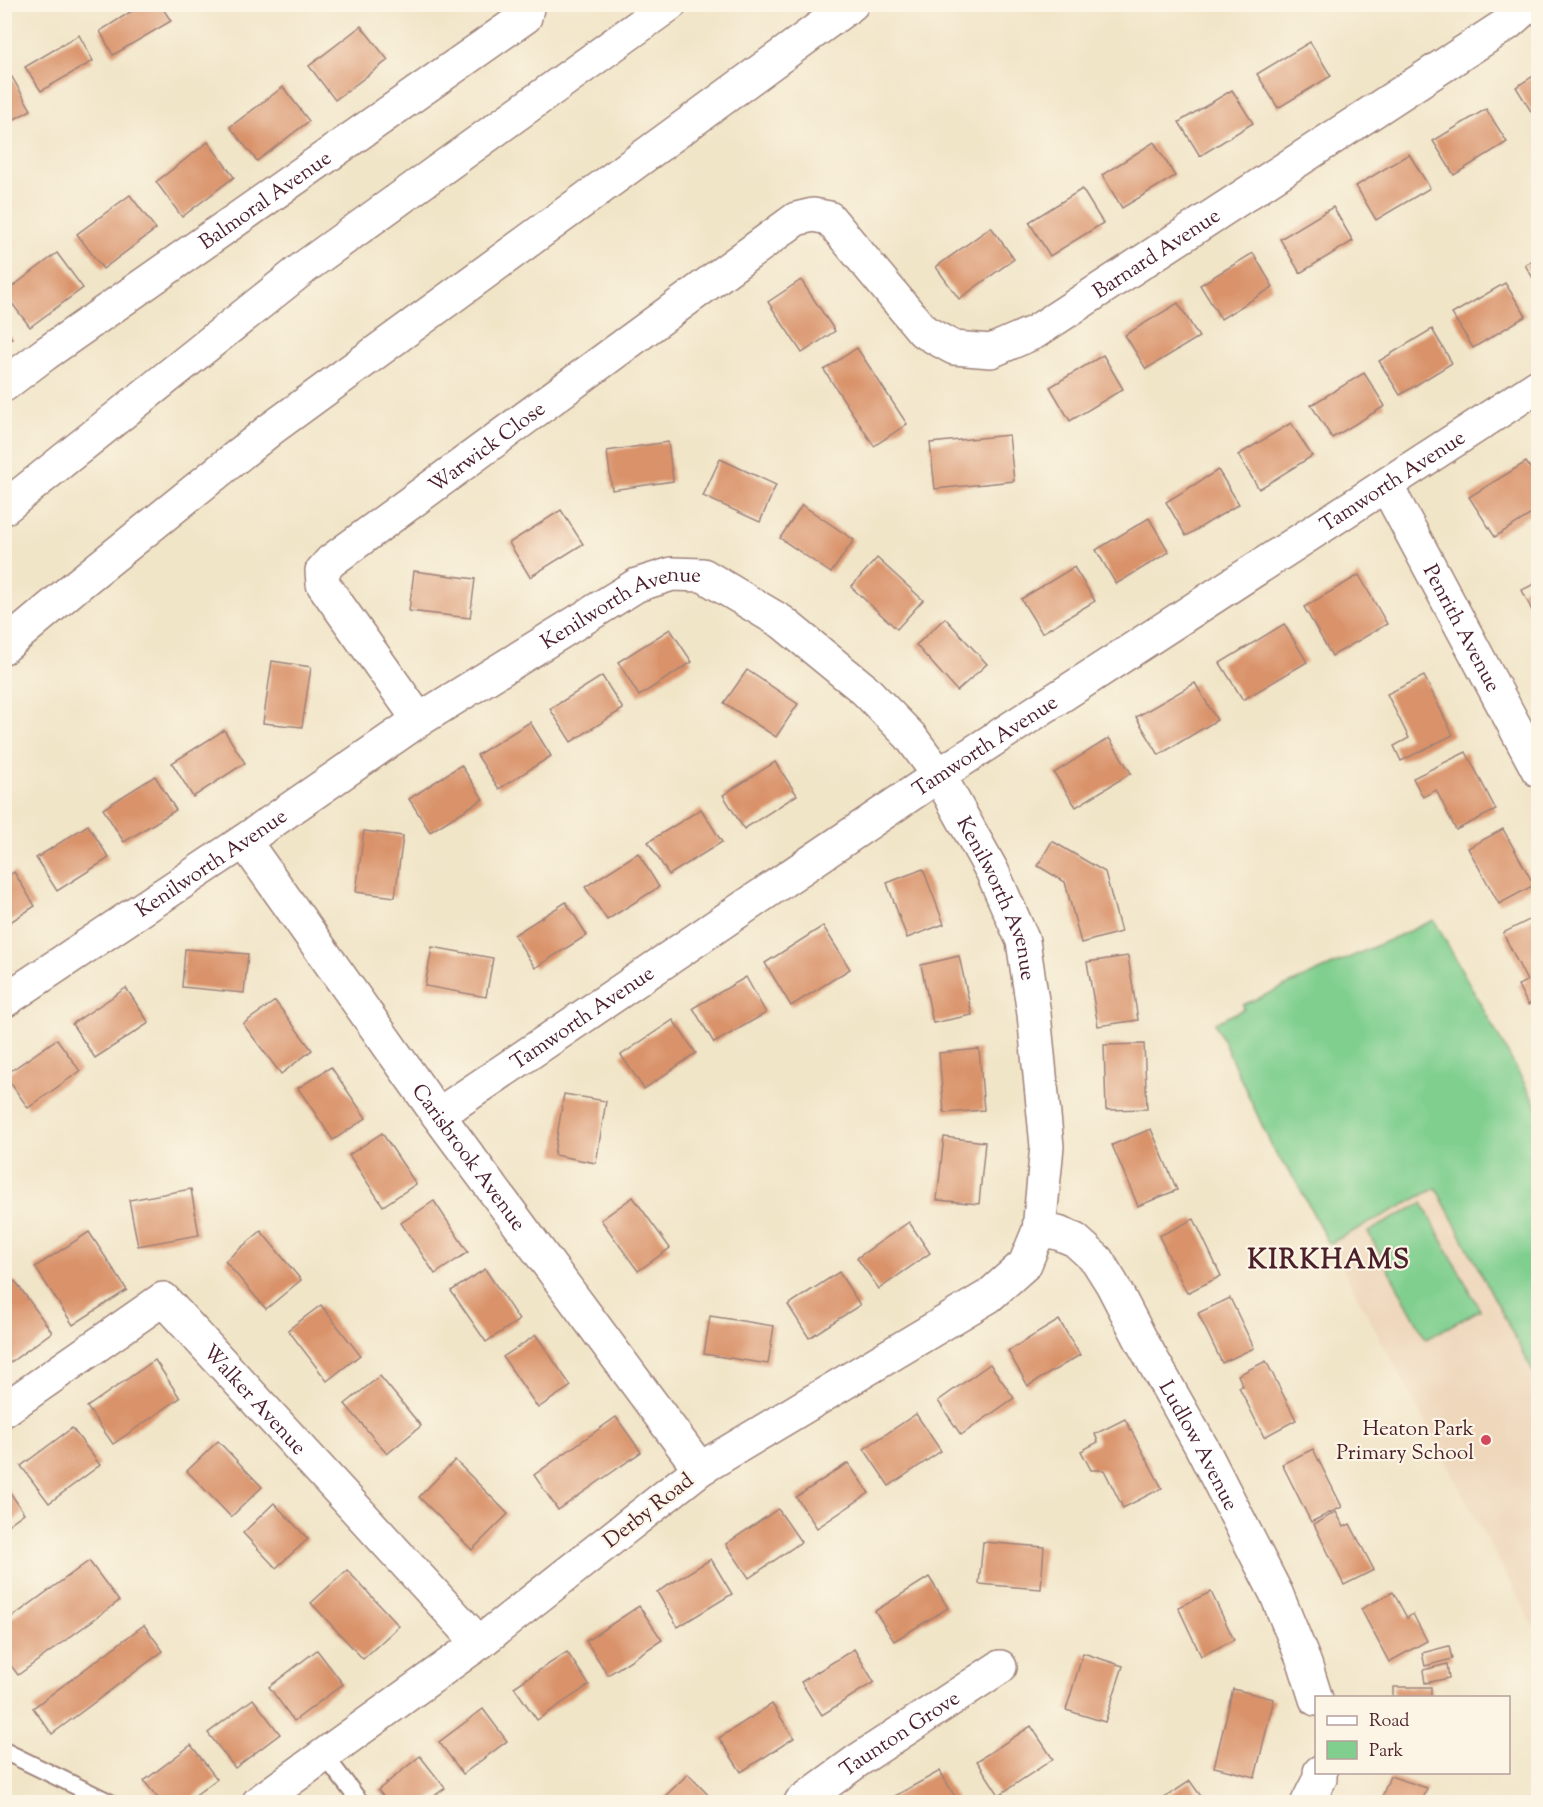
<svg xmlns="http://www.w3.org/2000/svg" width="1543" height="1807" viewBox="0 0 1543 1807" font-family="'Sorts Mill Goudy',serif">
	<rect width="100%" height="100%" fill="#fcf5e5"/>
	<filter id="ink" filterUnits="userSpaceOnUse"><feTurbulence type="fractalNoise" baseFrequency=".0167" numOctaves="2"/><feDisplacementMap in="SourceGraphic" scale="12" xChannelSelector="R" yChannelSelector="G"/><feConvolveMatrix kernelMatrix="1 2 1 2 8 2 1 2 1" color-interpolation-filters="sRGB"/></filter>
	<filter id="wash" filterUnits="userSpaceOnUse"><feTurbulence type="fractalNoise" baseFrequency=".008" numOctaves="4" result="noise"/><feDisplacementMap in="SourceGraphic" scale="24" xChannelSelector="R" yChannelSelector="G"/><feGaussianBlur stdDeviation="1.35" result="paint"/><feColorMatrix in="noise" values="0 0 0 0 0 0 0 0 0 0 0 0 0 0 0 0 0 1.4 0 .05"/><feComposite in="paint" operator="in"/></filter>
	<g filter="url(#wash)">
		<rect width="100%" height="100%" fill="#f1e5c8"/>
		<polygon fill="#eed7bb" points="1434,920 1538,1108 1538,1635 1296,1181 1274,1151 1215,1023 1244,1009 1243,1005"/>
		<g fill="#80cf8f" stroke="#65775d" stroke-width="1.5">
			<polygon points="1434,920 1538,1108 1538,1381 1436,1188 1329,1244 1296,1181 1274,1151 1215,1023 1244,1009 1243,1005"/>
			<polygon points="1422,1203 1480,1310 1426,1339 1368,1232"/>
		</g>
		<g id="blocks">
			<g fill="#d99269">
				<polygon points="143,4 160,4 171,21 113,55 100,31"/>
				<polygon points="361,26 388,60 335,100 309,66"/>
				<polygon points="79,35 93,61 41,91 25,67"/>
				<polygon points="1310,42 1331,76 1278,108 1257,74"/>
				<polygon points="1538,73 1538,120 1537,121 1516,87"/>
				<polygon points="12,77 31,110 4,125 4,81"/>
				<polygon points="283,87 309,121 257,161 230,127"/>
				<polygon points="1232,90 1253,123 1200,156 1179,122"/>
				<polygon points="1486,109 1507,142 1454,175 1433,141"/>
				<polygon points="208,142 234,177 182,217 156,182"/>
				<polygon points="1154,142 1175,176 1122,208 1102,175"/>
				<polygon points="1409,154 1430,188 1376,220 1356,186"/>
				<polygon points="1082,189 1103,223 1050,256 1029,222"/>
				<polygon points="130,195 156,229 103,269 77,234"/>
				<polygon points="1333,207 1353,241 1300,273 1280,239"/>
				<polygon points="991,227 1014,259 959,299 936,267"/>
				<polygon points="57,253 83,288 30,327 4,293"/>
				<polygon points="1253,253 1273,287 1221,319 1200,285"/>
				<polygon points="1538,257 1538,286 1525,265"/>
				<polygon points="801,280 835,331 802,353 768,302"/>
				<polygon points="1505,283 1526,316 1473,348 1452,314"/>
				<polygon points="1178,303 1199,337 1146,369 1125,335"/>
				<polygon points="4,328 12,338 4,344"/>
				<polygon points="1432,329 1452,363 1400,395 1379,361"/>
				<polygon points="857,348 907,424 874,446 824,370"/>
				<polygon points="1103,355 1123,389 1070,421 1050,387"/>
				<polygon points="1364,373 1385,406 1332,438 1311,405"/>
				<polygon points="1291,423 1312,456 1259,489 1238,455"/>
				<polygon points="1009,435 1014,481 935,489 930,443"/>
				<polygon points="668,442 673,481 612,490 607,451"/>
				<polygon points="720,459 776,485 760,522 703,496"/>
				<polygon points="1526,462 1530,468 1538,463 1538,515 1536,511 1495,537 1469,497"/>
				<polygon points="1218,470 1239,504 1186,536 1166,502"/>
				<polygon points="802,505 854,540 831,573 780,538"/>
				<polygon points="561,510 583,544 530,577 509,543"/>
				<polygon points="1149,518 1169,552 1116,584 1096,550"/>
				<polygon points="877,558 923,600 897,629 851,587"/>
				<polygon points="1074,567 1095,601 1042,633 1021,599"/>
				<polygon points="414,571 475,579 470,618 409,611"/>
				<polygon points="1359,575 1387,624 1332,656 1304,607"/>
				<polygon points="1538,582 1538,623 1522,590"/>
				<polygon points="945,618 987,664 957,691 916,645"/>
				<polygon points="1284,624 1307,662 1243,700 1220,663"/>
				<polygon points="670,629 692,662 639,696 618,662"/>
				<polygon points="272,661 311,667 302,727 263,723"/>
				<polygon points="747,670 798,704 776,737 724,703"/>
				<polygon points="602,676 623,709 571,742 550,709"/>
				<polygon points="1424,676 1453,735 1401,761 1394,746 1409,738 1387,694"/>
				<polygon points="1195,683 1217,720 1159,755 1136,717"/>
				<polygon points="530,722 551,756 499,789 477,755"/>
				<polygon points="224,730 245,763 193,797 172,763"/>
				<polygon points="1109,738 1131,773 1076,807 1054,773"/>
				<polygon points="1466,752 1496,810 1456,830 1436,790 1423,797 1413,778"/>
				<polygon points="775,762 797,795 744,829 723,795"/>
				<polygon points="461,765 483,799 430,832 409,799"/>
				<polygon points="155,776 176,810 124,842 103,809"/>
				<polygon points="701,809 722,842 669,875 648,842"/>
				<polygon points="88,825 109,858 57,891 36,858"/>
				<polygon points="1503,829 1534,885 1499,904 1468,848"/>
				<polygon points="364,831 403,836 395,897 356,892"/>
				<polygon points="1052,841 1105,872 1121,932 1081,943 1065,882 1038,866"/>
				<polygon points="638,853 659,887 607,920 585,887"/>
				<polygon points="923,869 944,924 907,938 887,883"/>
				<polygon points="14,872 35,906 4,926 4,879"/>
				<polygon points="566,902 587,935 535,968 514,935"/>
				<polygon points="1537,916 1538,919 1538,999 1528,1005 1518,985 1527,981 1503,933"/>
				<polygon points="823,926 850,969 791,1006 765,963"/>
				<polygon points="432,947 493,958 486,997 425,986"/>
				<polygon points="185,949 248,954 244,993 182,987"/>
				<polygon points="959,956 972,1015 933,1023 921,965"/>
				<polygon points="1128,956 1138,1020 1098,1026 1087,962"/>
				<polygon points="746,977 766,1013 714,1043 693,1008"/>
				<polygon points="126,988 149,1023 95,1058 72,1024"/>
				<polygon points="275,1001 312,1050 281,1074 243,1024"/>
				<polygon points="673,1020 696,1053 644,1089 621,1055"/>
				<polygon points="57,1039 80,1071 28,1108 5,1075"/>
				<polygon points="1144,1044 1147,1109 1106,1110 1104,1045"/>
				<polygon points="979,1049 984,1110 944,1113 939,1053"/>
				<polygon points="331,1067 366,1118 333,1140 298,1088"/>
				<polygon points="564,1094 606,1101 596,1163 554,1155"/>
				<polygon points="1151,1129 1177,1190 1138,1206 1112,1145"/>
				<polygon points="382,1133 416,1184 383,1206 349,1155"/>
				<polygon points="944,1137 985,1142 979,1204 937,1200"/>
				<polygon points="191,1189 199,1235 138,1246 129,1200"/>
				<polygon points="633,1197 670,1248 638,1271 601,1220"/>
				<polygon points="434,1201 468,1252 435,1274 401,1223"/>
				<polygon points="1194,1219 1221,1276 1187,1293 1159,1236"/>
				<polygon points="909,1222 930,1253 879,1289 857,1258"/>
				<polygon points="261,1231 301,1280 266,1309 225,1261"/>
				<polygon points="89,1232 127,1290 73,1325 35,1267"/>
				<polygon points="485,1269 519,1320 486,1342 451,1291"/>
				<polygon points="839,1272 860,1305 809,1338 788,1305"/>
				<polygon points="15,1281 52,1332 4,1367 4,1289"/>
				<polygon points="1230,1298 1254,1348 1222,1363 1198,1313"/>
				<polygon points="321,1305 360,1355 327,1381 288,1330"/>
				<polygon points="710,1316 774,1326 768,1364 704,1354"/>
				<polygon points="1059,1320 1080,1355 1028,1386 1008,1351"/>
				<polygon points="536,1335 571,1386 538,1408 503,1357"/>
				<polygon points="155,1360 180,1398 113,1444 87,1407"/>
				<polygon points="1266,1361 1296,1420 1264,1437 1239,1387 1243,1386 1238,1375"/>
				<polygon points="990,1364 1014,1398 961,1435 938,1401"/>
				<polygon points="380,1376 421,1426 387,1454 345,1404"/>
				<polygon points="916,1414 941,1451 889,1486 864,1449"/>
				<polygon points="616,1417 641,1452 558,1510 534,1475"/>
				<polygon points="1125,1419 1162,1488 1123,1508 1104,1470 1091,1470 1081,1451 1098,1442 1095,1434"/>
				<polygon points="72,1428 100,1465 49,1503 21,1466"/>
				<polygon points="218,1441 262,1487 231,1517 187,1471"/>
				<polygon points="1313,1449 1342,1507 1311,1522 1282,1464"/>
				<polygon points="455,1460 508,1514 472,1550 419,1497"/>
				<polygon points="848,1463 869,1493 817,1528 796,1497"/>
				<polygon points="5,1485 24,1513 5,1527"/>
				<polygon points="274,1503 308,1539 276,1568 243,1533"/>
				<polygon points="778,1509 801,1542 749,1578 726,1544"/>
				<polygon points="1336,1512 1344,1527 1350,1524 1374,1570 1344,1585 1314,1524"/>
				<polygon points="983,1542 1044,1547 1041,1589 979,1584"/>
				<polygon points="711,1559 732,1594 678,1627 657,1592"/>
				<polygon points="89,1561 119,1601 18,1675 4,1656 4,1623"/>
				<polygon points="347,1570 399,1626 363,1659 311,1603"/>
				<polygon points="929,1577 948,1608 894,1641 875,1611"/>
				<polygon points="1211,1592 1234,1640 1201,1656 1178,1607"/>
				<polygon points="1393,1592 1407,1618 1413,1614 1427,1641 1389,1662 1361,1609"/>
				<polygon points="639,1606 662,1640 608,1675 586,1641"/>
				<polygon points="144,1625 163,1651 52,1734 33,1708"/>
				<polygon points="1449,1646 1452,1659 1425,1666 1422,1653"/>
				<polygon points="854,1649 874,1682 822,1715 801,1682"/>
				<polygon points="317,1650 343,1684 294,1721 269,1687"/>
				<polygon points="567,1652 589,1685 537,1720 514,1687"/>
				<polygon points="1083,1653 1123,1666 1105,1722 1066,1710"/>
				<polygon points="1447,1664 1449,1678 1425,1683 1423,1670"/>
				<rect x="1393" y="1687" width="38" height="11"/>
				<polygon points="1233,1689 1274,1699 1255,1777 1214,1767"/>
				<polygon points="253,1699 280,1734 235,1768 208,1733"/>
				<polygon points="772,1704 794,1738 741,1772 719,1738"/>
				<polygon points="483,1709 507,1741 463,1774 439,1742"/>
				<polygon points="1031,1726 1053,1759 999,1795 977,1761"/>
				<polygon points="191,1745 217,1779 186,1802 161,1802 144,1781"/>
				<polygon points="420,1756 445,1788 426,1802 388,1802 378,1790"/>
				<polygon points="940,1771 958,1802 884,1802"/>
				<polygon points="688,1774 715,1802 659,1802"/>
				<polygon points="1390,1776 1427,1788 1422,1802 1380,1802"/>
				<polygon points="1190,1781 1205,1802 1158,1802"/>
			</g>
		</g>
	</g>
	<g filter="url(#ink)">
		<use href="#blocks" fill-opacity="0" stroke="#9e827a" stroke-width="1.5"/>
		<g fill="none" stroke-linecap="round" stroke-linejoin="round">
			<defs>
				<g id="service">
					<polyline points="4,1751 109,1802"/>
					<polyline points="325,1756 360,1802"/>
				</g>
				<g id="minor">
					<path id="s1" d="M 4,385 L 45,354 L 525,17 L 528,4"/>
					<path id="s2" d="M 1386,485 L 1538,770"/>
					<path id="s3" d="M 419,720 L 323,584 L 322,571 L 331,561 L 796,219 L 813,215 L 829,218 L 923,331 L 954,348 L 991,351 L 1035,332 L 1507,24 L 1525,8 L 1526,4"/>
					<path id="s4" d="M 244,841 L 438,1115 L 700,1469"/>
					<path id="s5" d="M 4,1001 L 244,841 L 419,720 L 637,585 L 672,574 L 703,575 L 782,622 L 865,690 L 910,736 L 939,775 L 992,871 L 1023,941 L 1034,1014 L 1047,1146 L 1039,1230 L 1025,1264 L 989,1296 L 700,1469 L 479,1643 L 259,1802"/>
					<path id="s6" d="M 438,1115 L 939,775 L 1538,386"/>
					<path id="s7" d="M 1039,1230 L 1058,1233 L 1075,1240 L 1097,1260 L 1112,1284 L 1140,1338 L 1201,1446 L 1276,1593 L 1305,1664 L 1316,1699"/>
					<path id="s8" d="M 4,1410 L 163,1299 L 479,1643"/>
					<path id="s9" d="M 801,1802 L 857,1761 L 1000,1667"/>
					<polyline points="1308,1802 1320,1778 1320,1772"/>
				</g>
				<g id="motorway">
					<polyline points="4,508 306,266 670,4"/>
					<polyline points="4,647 75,587 271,429 852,4"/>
				</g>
			</defs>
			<use href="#service" stroke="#9e827a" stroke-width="20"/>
			<use href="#minor" stroke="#9e827a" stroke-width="36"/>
			<use href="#motorway" stroke="#9e827a" stroke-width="36"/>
			<use href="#service" stroke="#fff" stroke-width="16"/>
			<use href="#minor" stroke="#fff" stroke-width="33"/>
			<use href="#motorway" stroke="#fff" stroke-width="33"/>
		</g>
	</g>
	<circle fill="#d1495b" stroke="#fcf5e5" stroke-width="2" cx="1486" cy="1440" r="6"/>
	<g text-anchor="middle" stroke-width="4.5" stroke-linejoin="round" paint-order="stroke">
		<g font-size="21" fill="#4a1f2b" stroke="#fcf5e5">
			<text dy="7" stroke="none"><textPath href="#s1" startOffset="320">Balmoral Avenue</textPath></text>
			<text dy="7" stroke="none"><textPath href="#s3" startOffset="1216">Barnard Avenue</textPath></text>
			<text dy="7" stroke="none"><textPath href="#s3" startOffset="386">Warwick Close</textPath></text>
			<text dy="7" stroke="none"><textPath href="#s6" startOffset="1146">Tamworth Avenue</textPath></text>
			<text dy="7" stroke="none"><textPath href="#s5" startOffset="735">Kenilworth Avenue</textPath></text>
			<text dy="7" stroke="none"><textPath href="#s2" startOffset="162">Penrith Avenue</textPath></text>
			<text dy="7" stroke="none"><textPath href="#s6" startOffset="660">Tamworth Avenue</textPath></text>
			<text dy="7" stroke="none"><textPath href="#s5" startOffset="249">Kenilworth Avenue</textPath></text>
			<text dy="7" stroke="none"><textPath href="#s5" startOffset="1275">Kenilworth Avenue</textPath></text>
			<text dy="7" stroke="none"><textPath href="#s6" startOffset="174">Tamworth Avenue</textPath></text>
			<text dy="7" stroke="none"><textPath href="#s4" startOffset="388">Carisbrook Avenue</textPath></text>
			<text dy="7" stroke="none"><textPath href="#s8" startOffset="330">Walker Avenue</textPath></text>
			<text dy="7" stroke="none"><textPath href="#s7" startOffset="279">Ludlow Avenue</textPath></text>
			<text transform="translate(648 1510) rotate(-38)" y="7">Derby Road</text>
			<text dy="7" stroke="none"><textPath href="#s9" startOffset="120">Taunton Grove</textPath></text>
		</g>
		<g font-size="21" fill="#4a1f2b" stroke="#fcf5e5" text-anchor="end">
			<text x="1474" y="1435">Heaton Park<tspan x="1474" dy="24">Primary School</tspan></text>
		</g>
		<g font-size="27" font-weight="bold" letter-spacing="1.5" fill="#4a1f2b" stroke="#fcf5e5">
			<text x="1329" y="1268">KIRKHAMS</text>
		</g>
	</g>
	<rect width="1543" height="1807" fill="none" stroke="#fcf5e5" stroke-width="24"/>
	<rect x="1315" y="1696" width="195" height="78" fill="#fcf5e5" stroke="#b59f9b" stroke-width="1.5"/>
	<rect x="1327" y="1716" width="30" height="9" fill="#ffffff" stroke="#b59f9b" stroke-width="1.5"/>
	<text x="1369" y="1726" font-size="18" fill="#4a1f2b">Road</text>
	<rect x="1327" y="1741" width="30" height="18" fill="#80cf8f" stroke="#b59f9b" stroke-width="1.5"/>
	<text x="1369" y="1756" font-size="18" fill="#4a1f2b">Park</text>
</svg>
